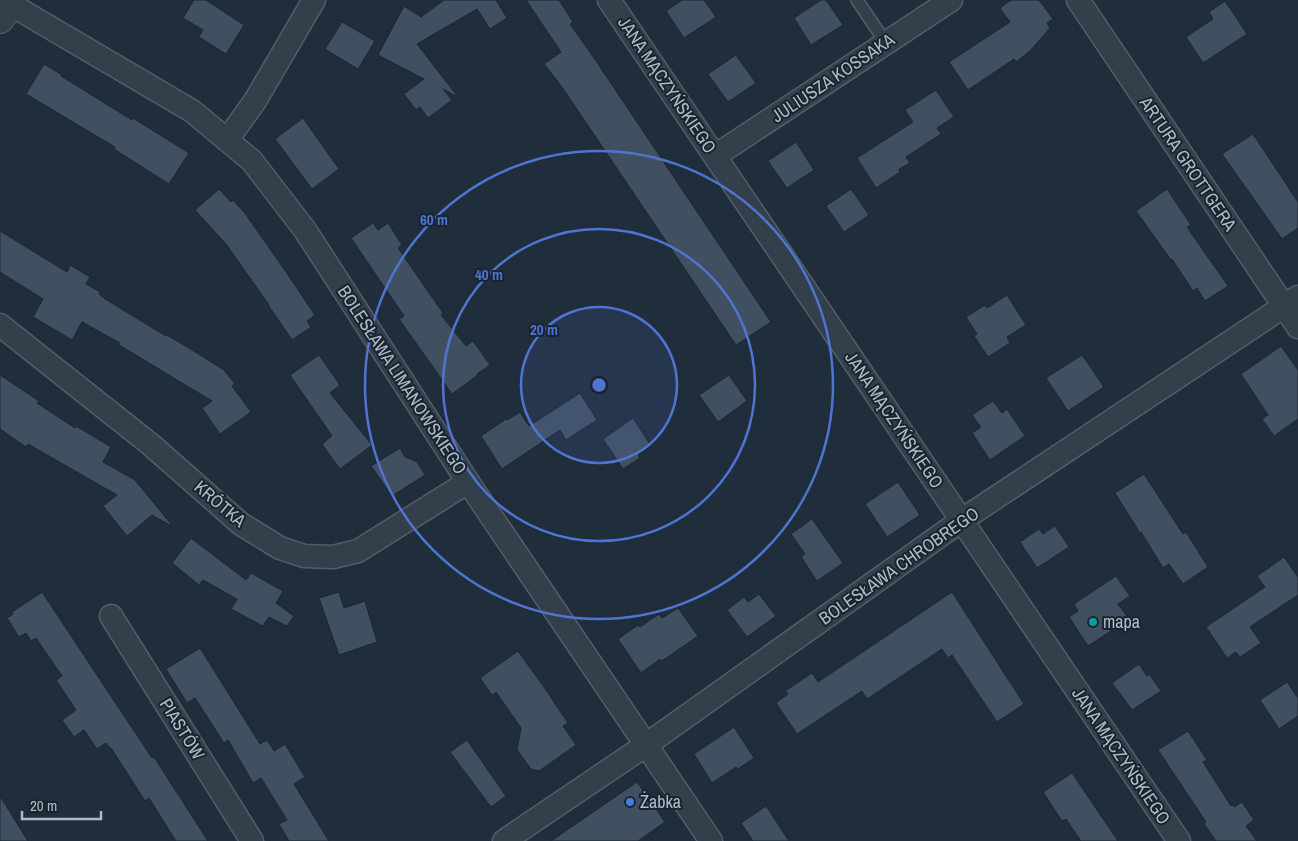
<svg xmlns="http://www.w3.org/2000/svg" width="1298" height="841" viewBox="0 0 1298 841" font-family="'Archivo Narrow',sans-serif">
	<rect width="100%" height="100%" fill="#202e3c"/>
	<g fill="#405060" stroke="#1b2633">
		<polygon points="194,0 206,0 244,25 226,54 199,37 203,30 183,18"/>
		<polygon points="444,0 496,0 507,18 490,29 477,9 417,44 458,97 443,89 452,100 428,118 420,107 416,110 404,94 424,79 378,55 404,6 421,17"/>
		<polygon points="526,0 559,0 573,22 570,24 594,58 771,322 736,345 562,87 544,64 561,52"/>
		<polygon points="682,0 704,0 716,17 684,38 666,11"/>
		<polygon points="821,0 826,0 843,25 811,45 794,18"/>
		<polygon points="1011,0 1039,0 1053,19 1047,23 1050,28 1030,51 1016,62 1014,59 968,90 949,62 1010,22 1000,8"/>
		<polygon points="1225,1 1247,34 1203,63 1186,37 1213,19 1209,12"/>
		<polygon points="342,22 375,41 358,69 325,49"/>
		<polygon points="736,55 756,83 728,102 708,74"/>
		<polygon points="44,64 62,75 61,76 132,120 133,118 189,153 169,184 114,149 115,147 26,94"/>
		<polygon points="936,90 954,117 937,128 941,134 906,157 910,163 899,169 900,172 876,188 857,158 913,122 905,110"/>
		<polygon points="303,118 339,169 312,189 275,139"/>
		<polygon points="1253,134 1298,202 1298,228 1282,239 1222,154"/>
		<polygon points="796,142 814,170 787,188 768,161"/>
		<polygon points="219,189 231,202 233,200 244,212 284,269 315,315 307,321 311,327 292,340 268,305 269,305 226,244 195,210"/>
		<polygon points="851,189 869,215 844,232 826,206"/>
		<polygon points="1167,189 1191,225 1187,227 1228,286 1205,301 1197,288 1193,291 1172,259 1171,260 1136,211"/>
		<polygon points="373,223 378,230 388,223 402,245 398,248 443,313 441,315 466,346 473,341 490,365 477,374 478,375 452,394 399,319 404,316 351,238"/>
		<polygon points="0,231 67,272 70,265 90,277 86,284 100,292 99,294 105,299 166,336 167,335 192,350 224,370 235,384 232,386 251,412 220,434 202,408 212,401 119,345 120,343 82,322 72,340 33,317 43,299 0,272"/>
		<polygon points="1007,295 1026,325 1007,337 1010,343 988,357 974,336 977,334 966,317 985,305 987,308"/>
		<polygon points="1281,346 1298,370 1298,419 1274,436 1262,419 1268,415 1241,374"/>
		<polygon points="319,355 340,385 330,393 372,445 340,469 322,444 332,436 290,375"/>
		<polygon points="1082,355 1104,387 1068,411 1046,378"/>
		<polygon points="0,375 39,401 37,403 75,428 76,426 111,447 103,462 135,480 171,524 170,525 152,515 127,536 103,506 117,495 28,444 26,447 0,429"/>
		<polygon points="729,375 747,401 718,422 699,395"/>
		<polygon points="580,393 597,420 566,440 560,430 502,469 481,436 506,419 507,420 520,412 529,426"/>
		<polygon points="993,401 1002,413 1007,409 1025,436 990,460 972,433 981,427 972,415"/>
		<polygon points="633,418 651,446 638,455 640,458 623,469 603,439"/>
		<polygon points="400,448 405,457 417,462 425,475 392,496 371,466"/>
		<polygon points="1144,474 1183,534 1186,532 1208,567 1183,584 1169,564 1163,568 1141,532 1140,533 1115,493"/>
		<polygon points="898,482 920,515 887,537 865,504"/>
		<polygon points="812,519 843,563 817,581 801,557 805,554 791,534"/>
		<polygon points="1055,526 1069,547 1037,568 1020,542 1039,529 1043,534"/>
		<polygon points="191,538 246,580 251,573 283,591 276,603 294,616 287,626 269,617 263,626 231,609 237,599 203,580 199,585 172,563"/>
		<polygon points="1284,557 1298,577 1298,595 1250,627 1261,643 1240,657 1236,652 1227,658 1206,627 1265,587 1257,576"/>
		<polygon points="1116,576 1130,596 1118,604 1129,619 1088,646 1069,617 1078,611 1074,604"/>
		<polygon points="42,592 152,758 154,757 208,841 176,841 149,798 145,801 111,748 110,748 106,743 97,749 84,730 74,737 62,720 76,710 56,680 62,676 36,638 31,641 26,633 19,637 7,618 13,614 12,612"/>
		<polygon points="339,592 344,608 365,601 377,642 339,655 319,598"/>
		<polygon points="952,592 1024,704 997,722 952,655 948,658 942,649 867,699 862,691 797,734 776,703 788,694 785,691 812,673 818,682"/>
		<polygon points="759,594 776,616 747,637 727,610 744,597 748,602"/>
		<polygon points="678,608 698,636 662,661 660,659 641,673 618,639 638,625 640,627 659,614 662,618"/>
		<polygon points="200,648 260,744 267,740 274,751 285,744 305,777 294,784 329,841 289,841 279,824 287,820 261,778 253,783 228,740 224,743 195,698 187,703 166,669"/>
		<polygon points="518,651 544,687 568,723 563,726 576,745 539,771 531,769 517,750 521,728 496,692 492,695 480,678"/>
		<polygon points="1139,664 1147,676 1149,674 1161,691 1132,710 1112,683"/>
		<polygon points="1287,682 1298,698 1298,716 1279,729 1260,700"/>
		<polygon points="734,727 754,758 738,769 736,767 712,783 694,754"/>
		<polygon points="1188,731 1207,760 1203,762 1231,806 1233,805 1234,807 1242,802 1254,820 1246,826 1257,841 1216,841 1204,824 1206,822 1158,750"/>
		<polygon points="467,740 506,796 491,807 450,752"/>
		<polygon points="1072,773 1118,841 1081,841 1066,819 1062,821 1043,792"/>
		<polygon points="637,782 665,822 638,841 551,841"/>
		<polygon points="0,796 28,841 0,841"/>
		<polygon points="766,806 789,841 753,841 741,823"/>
	</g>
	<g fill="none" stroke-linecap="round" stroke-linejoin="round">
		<defs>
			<polyline id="service" points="857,0 886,43"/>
			<g id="minor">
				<polyline points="609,0 1179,841"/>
				<polyline points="1078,0 1298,327"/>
				<polyline points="10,4 192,111 252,161 305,230 468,482 711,841"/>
				<polyline points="227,140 255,101 314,0"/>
				<polyline points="715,156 951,0"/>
				<polyline points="0,325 150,444 241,524 280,548 304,556 333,557 358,551 468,482"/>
				<polyline points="111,616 252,841"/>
				<polyline points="504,841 646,745 962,520 1298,297"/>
			</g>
			<polyline id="tertiary" points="0,19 12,0"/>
		</defs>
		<use href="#service" stroke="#525d6a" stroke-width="14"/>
		<use href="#minor" stroke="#525d6a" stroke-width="25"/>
		<use href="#tertiary" stroke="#525d6a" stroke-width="30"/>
		<use href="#service" stroke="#343f4c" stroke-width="11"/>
		<use href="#minor" stroke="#343f4c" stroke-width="22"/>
		<use href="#tertiary" stroke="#343f4c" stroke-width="28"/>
	</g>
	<circle cx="599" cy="385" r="78" fill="#5074d2" fill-opacity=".12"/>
	<g fill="none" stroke="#5074d2" stroke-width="2.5">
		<circle cx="599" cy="385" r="78"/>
		<circle cx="599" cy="385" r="156"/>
		<circle cx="599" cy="385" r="234"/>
	</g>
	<circle fill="#0f9aa8" stroke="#192430" stroke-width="2" cx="1093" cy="622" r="5"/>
	<circle fill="#3f7fe0" stroke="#192430" stroke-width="2" cx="630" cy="802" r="5"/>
	<g text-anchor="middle" stroke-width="4" stroke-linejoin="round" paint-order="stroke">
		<g font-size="18" fill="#afbac8" stroke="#192430">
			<text transform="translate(833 78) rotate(-34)" y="6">JULIUSZA KOSSAKA</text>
			<text transform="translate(667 85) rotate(56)" y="6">JANA MĄCZYŃSKIEGO</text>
			<text transform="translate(1188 164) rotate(56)" y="6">ARTURA GROTTGERA</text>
			<text transform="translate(402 380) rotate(57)" y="6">BOLESŁAWA LIMANOWSKIEGO</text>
			<text transform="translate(894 420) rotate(56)" y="6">JANA MĄCZYŃSKIEGO</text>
			<text transform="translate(220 504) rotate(40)" y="6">KRÓTKA</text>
			<text transform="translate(899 566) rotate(-35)" y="6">BOLESŁAWA CHROBREGO</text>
			<text transform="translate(182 729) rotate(58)" y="6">PIASTÓW</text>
			<text transform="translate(1121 756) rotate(56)" y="6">JANA MĄCZYŃSKIEGO</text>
		</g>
		<g font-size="18" fill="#afbac8" stroke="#192430" text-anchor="start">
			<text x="1103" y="628">mapa</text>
			<text x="640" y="808">Żabka</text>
		</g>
	</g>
	<circle cx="599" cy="385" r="8" fill="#5074d2" stroke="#192430" stroke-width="2.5"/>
	<g font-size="15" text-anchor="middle" font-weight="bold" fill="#5074d2" stroke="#192430" stroke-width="4" stroke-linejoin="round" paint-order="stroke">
		<text x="434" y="225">60 m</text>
		<text x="489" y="280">40 m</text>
		<text x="544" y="335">20 m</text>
	</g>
	<path d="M22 811v8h79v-8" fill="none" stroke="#afbac8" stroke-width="2.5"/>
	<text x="30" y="811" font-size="15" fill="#afbac8" stroke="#192430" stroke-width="4" paint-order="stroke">20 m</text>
</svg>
